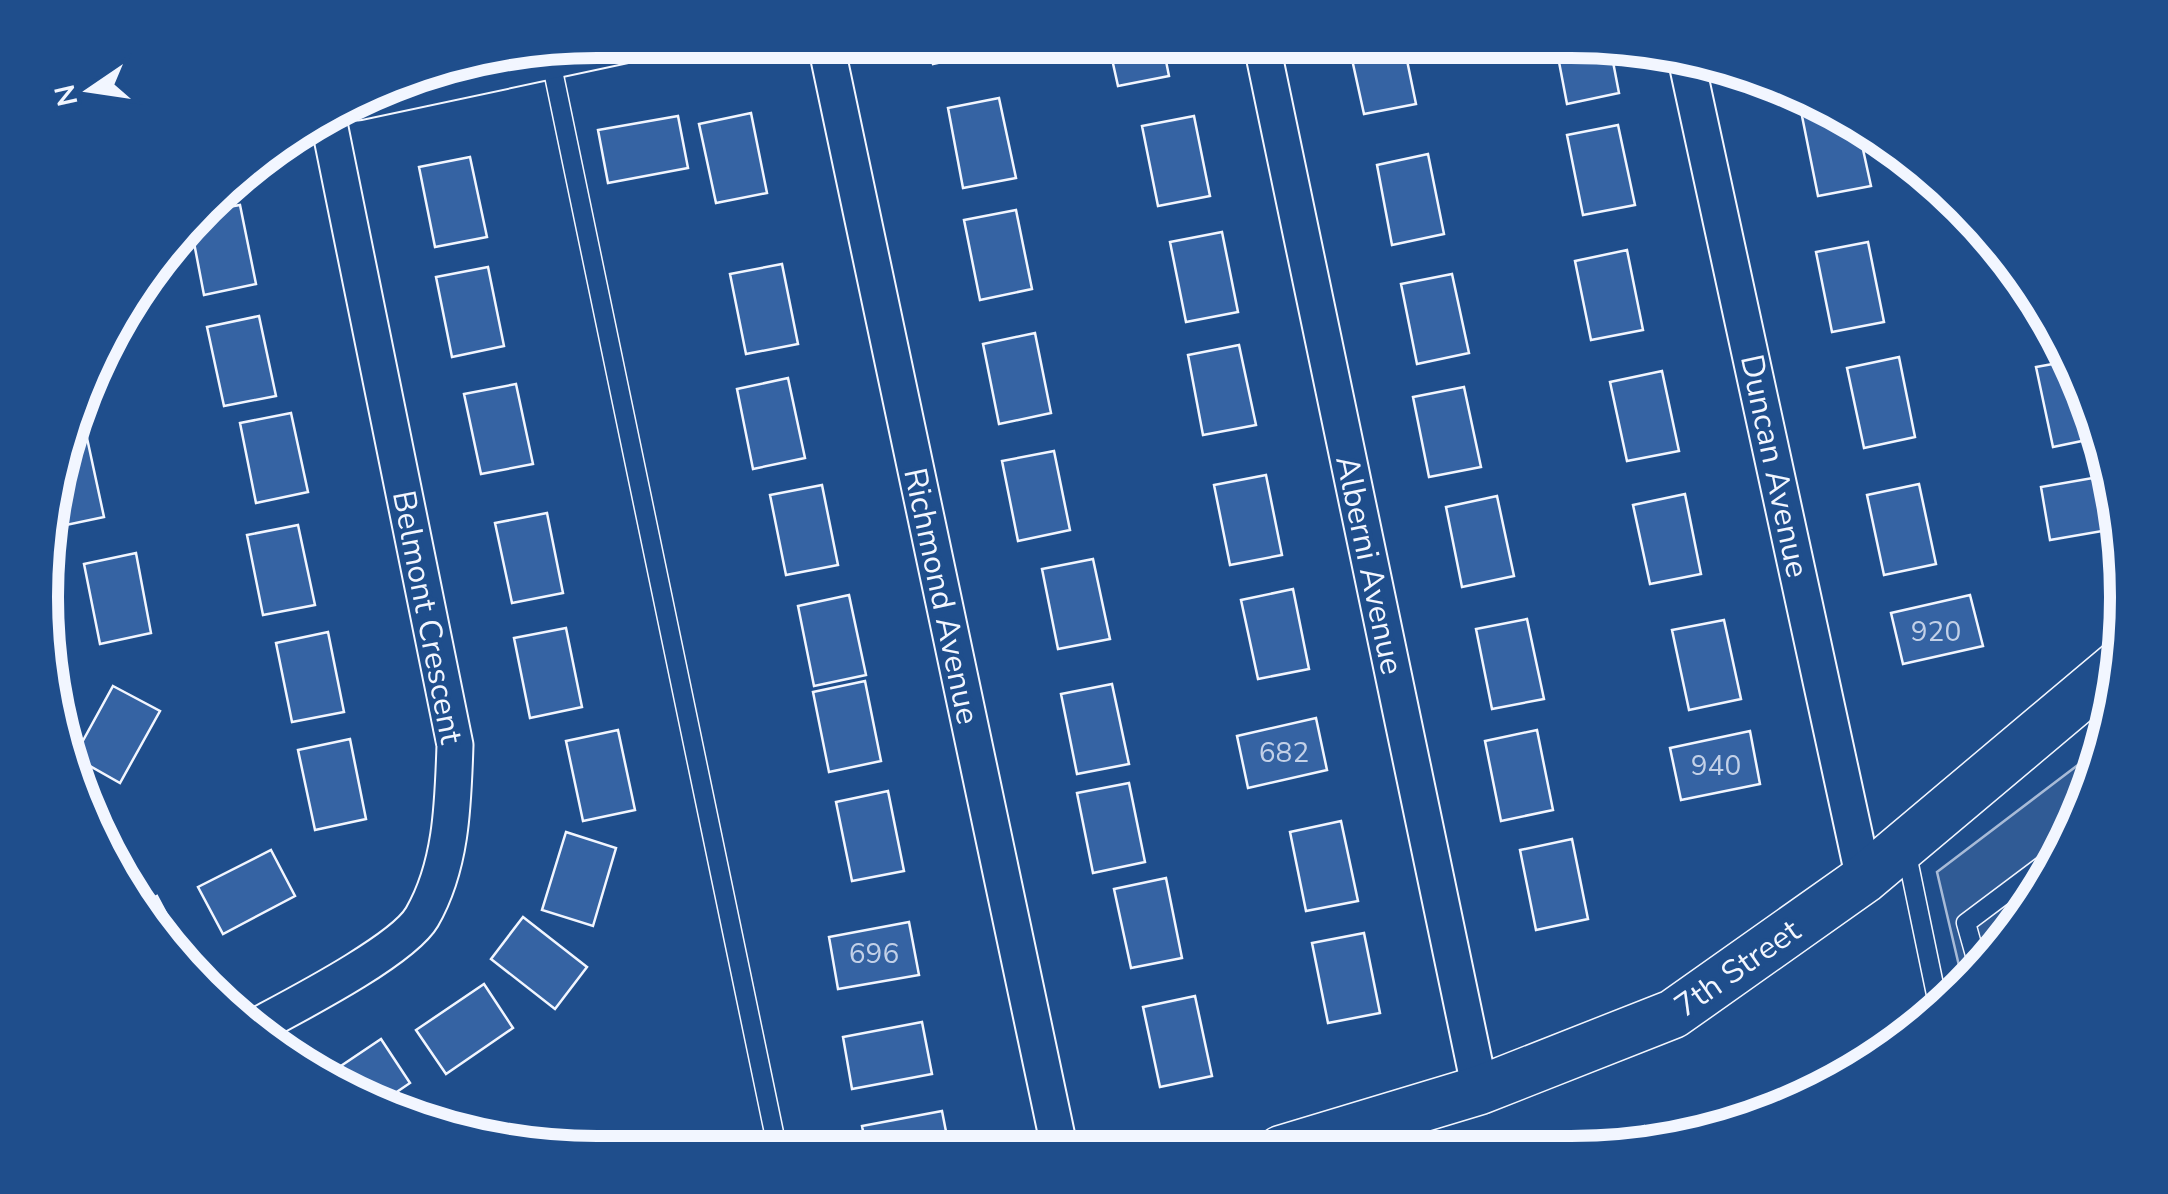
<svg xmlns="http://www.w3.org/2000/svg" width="2168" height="1194" viewBox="0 0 2168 1194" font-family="'Nunito Sans',sans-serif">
	<rect width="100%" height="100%" fill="#1f4e8c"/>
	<polygon fill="#305b95" stroke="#a8bbd7" stroke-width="2.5" points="2095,752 2054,875 1989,965 1964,987 1937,872"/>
	<g fill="#3563a3" stroke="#f2f6ff" stroke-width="2.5">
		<polygon points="928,40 982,40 984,53 933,64"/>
		<polygon points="1108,41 1162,41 1169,76 1118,86"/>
		<polygon points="1348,41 1403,41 1416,104 1364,114"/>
		<polygon points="1555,41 1609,41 1619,93 1567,104"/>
		<polygon points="999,98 1016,178 963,188 948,108"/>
		<polygon points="1837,109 1857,122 1871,186 1818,196 1802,116"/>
		<polygon points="751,113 767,193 716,203 699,124"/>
		<polygon points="678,116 688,168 608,183 598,130"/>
		<polygon points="1194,116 1210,196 1158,206 1142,126"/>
		<polygon points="1618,125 1635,205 1583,215 1567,135"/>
		<polygon points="1428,154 1444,234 1392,245 1377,165"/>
		<polygon points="470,157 487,237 435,247 419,167"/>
		<polygon points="240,205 256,284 204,295 191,227 205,211"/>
		<polygon points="1016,210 1032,289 980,300 964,220"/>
		<polygon points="1222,232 1238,312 1186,322 1170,242"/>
		<polygon points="1868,242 1884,322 1832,332 1816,252"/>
		<polygon points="1627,250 1643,330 1591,340 1575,261"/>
		<polygon points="782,264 798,344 746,354 730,274"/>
		<polygon points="488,267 504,346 452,357 436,277"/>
		<polygon points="1452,274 1469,353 1417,364 1401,284"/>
		<polygon points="2031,294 2047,326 2038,328"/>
		<polygon points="259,316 276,396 224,406 207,327"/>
		<polygon points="1035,333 1051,413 999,424 983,344"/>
		<polygon points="1239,345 1256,425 1203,435 1188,355"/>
		<polygon points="1899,357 1915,437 1864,448 1847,368"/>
		<polygon points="2064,362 2101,437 2053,447 2036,367"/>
		<polygon points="1662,371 1679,451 1627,461 1610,382"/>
		<polygon points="788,378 805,458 753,469 737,389"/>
		<polygon points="516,384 533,464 481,474 464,394"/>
		<polygon points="1464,387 1481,467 1429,477 1413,397"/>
		<polygon points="291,413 308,492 256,503 240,423"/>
		<polygon points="87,438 104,517 52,528 59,453 64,442"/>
		<polygon points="1054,451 1070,530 1018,541 1002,461"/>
		<polygon points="1266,475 1282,555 1230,565 1214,485"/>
		<polygon points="2110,475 2114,529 2050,540 2041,487"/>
		<polygon points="1919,484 1936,564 1884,575 1867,495"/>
		<polygon points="822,485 838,565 786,575 770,495"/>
		<polygon points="1685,494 1701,574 1650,584 1633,505"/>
		<polygon points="1497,496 1514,576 1462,587 1446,507"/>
		<polygon points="547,513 563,593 512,603 495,523"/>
		<polygon points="298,525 315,605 263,615 247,535"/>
		<polygon points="136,553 151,633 100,644 84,564"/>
		<polygon points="1093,559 1110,639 1058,649 1042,569"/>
		<polygon points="1293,589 1309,669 1258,679 1241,600"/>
		<polygon points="849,595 866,675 814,686 798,606"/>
		<polygon points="1970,595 1983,646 1903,664 1891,613"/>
		<polygon points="1527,619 1544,699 1492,709 1476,629"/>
		<polygon points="1724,620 1741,699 1689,710 1672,630"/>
		<polygon points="566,628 582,707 530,718 514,638"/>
		<polygon points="328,632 344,712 292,722 276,643"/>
		<polygon points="865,681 881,761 829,772 813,692"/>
		<polygon points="1112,684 1129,764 1077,774 1061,694"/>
		<polygon points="113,686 160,711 120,783 74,757"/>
		<polygon points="1316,718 1327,770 1248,788 1237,736"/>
		<polygon points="618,730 635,810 583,821 566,741"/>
		<polygon points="1537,730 1553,810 1501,821 1485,741"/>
		<polygon points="1750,731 1760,784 1681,800 1670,748"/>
		<polygon points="350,739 366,819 315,830 298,750"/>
		<polygon points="1129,783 1145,862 1093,873 1077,793"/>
		<polygon points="888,791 904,871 852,881 836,802"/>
		<polygon points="1341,821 1358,901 1306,911 1290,832"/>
		<polygon points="566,832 616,848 593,926 542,910"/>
		<polygon points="1572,839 1588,919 1536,930 1520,850"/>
		<polygon points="271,850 295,896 223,934 198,887"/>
		<polygon points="1166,878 1182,958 1131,968 1114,889"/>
		<polygon points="157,896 182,943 169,949 141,904"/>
		<polygon points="523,917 587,967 555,1009 491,959"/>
		<polygon points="909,922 919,975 838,989 829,937"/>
		<polygon points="1364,933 1380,1013 1328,1023 1312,943"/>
		<polygon points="484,984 513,1028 446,1074 416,1030"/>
		<polygon points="1195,996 1212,1076 1160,1087 1143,1007"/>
		<polygon points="922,1022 932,1074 852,1089 843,1037"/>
		<polygon points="381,1039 410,1083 379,1104 320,1080"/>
		<polygon points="942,1111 950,1152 867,1152 862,1126"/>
		<polygon points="1644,1126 1653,1147 1588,1149"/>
	</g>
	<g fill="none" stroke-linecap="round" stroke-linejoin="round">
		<defs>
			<g id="lane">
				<polyline points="551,61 778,1152"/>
				<polyline points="1906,850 1939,1009"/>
				<polyline points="1980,973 1966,923 2062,851"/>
			</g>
			<g id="street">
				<polyline points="825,40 1060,1151"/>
				<polyline points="1261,41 1480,1090"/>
				<polyline points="1685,54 1864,879"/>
				<polyline points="358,102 648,40"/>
				<path d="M 255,1027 C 292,1007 402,951 422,917 C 452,865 453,803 455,745 L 328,118"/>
			</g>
			<polyline id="secondary" points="1281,1150 1480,1090 1673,1014 1864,879 2123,661"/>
		</defs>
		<use href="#lane" stroke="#f2f6ff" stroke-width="21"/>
		<use href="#street" stroke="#f2f6ff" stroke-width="39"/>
		<use href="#secondary" stroke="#f2f6ff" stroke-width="51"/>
		<use href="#lane" stroke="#1f4e8c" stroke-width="18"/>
		<use href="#street" stroke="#1f4e8c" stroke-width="35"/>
		<use href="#secondary" stroke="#1f4e8c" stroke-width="48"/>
	</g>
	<g text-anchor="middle" stroke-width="8" stroke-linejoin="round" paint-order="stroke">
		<g font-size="28" fill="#c3d1e8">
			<text x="1936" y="641">920</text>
			<text x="1284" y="762">682</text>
			<text x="1716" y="775">940</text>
			<text x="874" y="963">696</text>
		</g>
		<g font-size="32" fill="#f2f6ff" stroke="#1f4e8c">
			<text transform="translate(1775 466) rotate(78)" y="11">Duncan Avenue</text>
			<text transform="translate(1370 565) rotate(78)" y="11">Alberni Avenue</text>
			<text transform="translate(942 596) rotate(78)" y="11">Richmond Avenue</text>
			<text transform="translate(428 617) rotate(79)" y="11">Belmont Crescent</text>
			<text transform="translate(1737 968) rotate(-35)" y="11">7th Street</text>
		</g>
	</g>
	<path d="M0 0H2168V1194H0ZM597 58H1571A539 539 0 0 1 2110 597V597A539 539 0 0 1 1571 1136H597A539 539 0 0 1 58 597V597A539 539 0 0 1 597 58Z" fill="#1f4e8c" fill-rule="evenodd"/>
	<path fill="none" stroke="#f2f6ff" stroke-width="12" d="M597 58H1571A539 539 0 0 1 2110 597V597A539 539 0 0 1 1571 1136H597A539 539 0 0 1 58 597V597A539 539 0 0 1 597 58Z"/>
	<g transform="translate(90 90) rotate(257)" stroke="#1f4e8c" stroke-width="8" paint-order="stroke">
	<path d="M0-8L18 38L0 25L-18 38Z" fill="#f2f6ff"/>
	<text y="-15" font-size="28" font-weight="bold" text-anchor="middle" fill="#f2f6ff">N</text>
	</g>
</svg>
